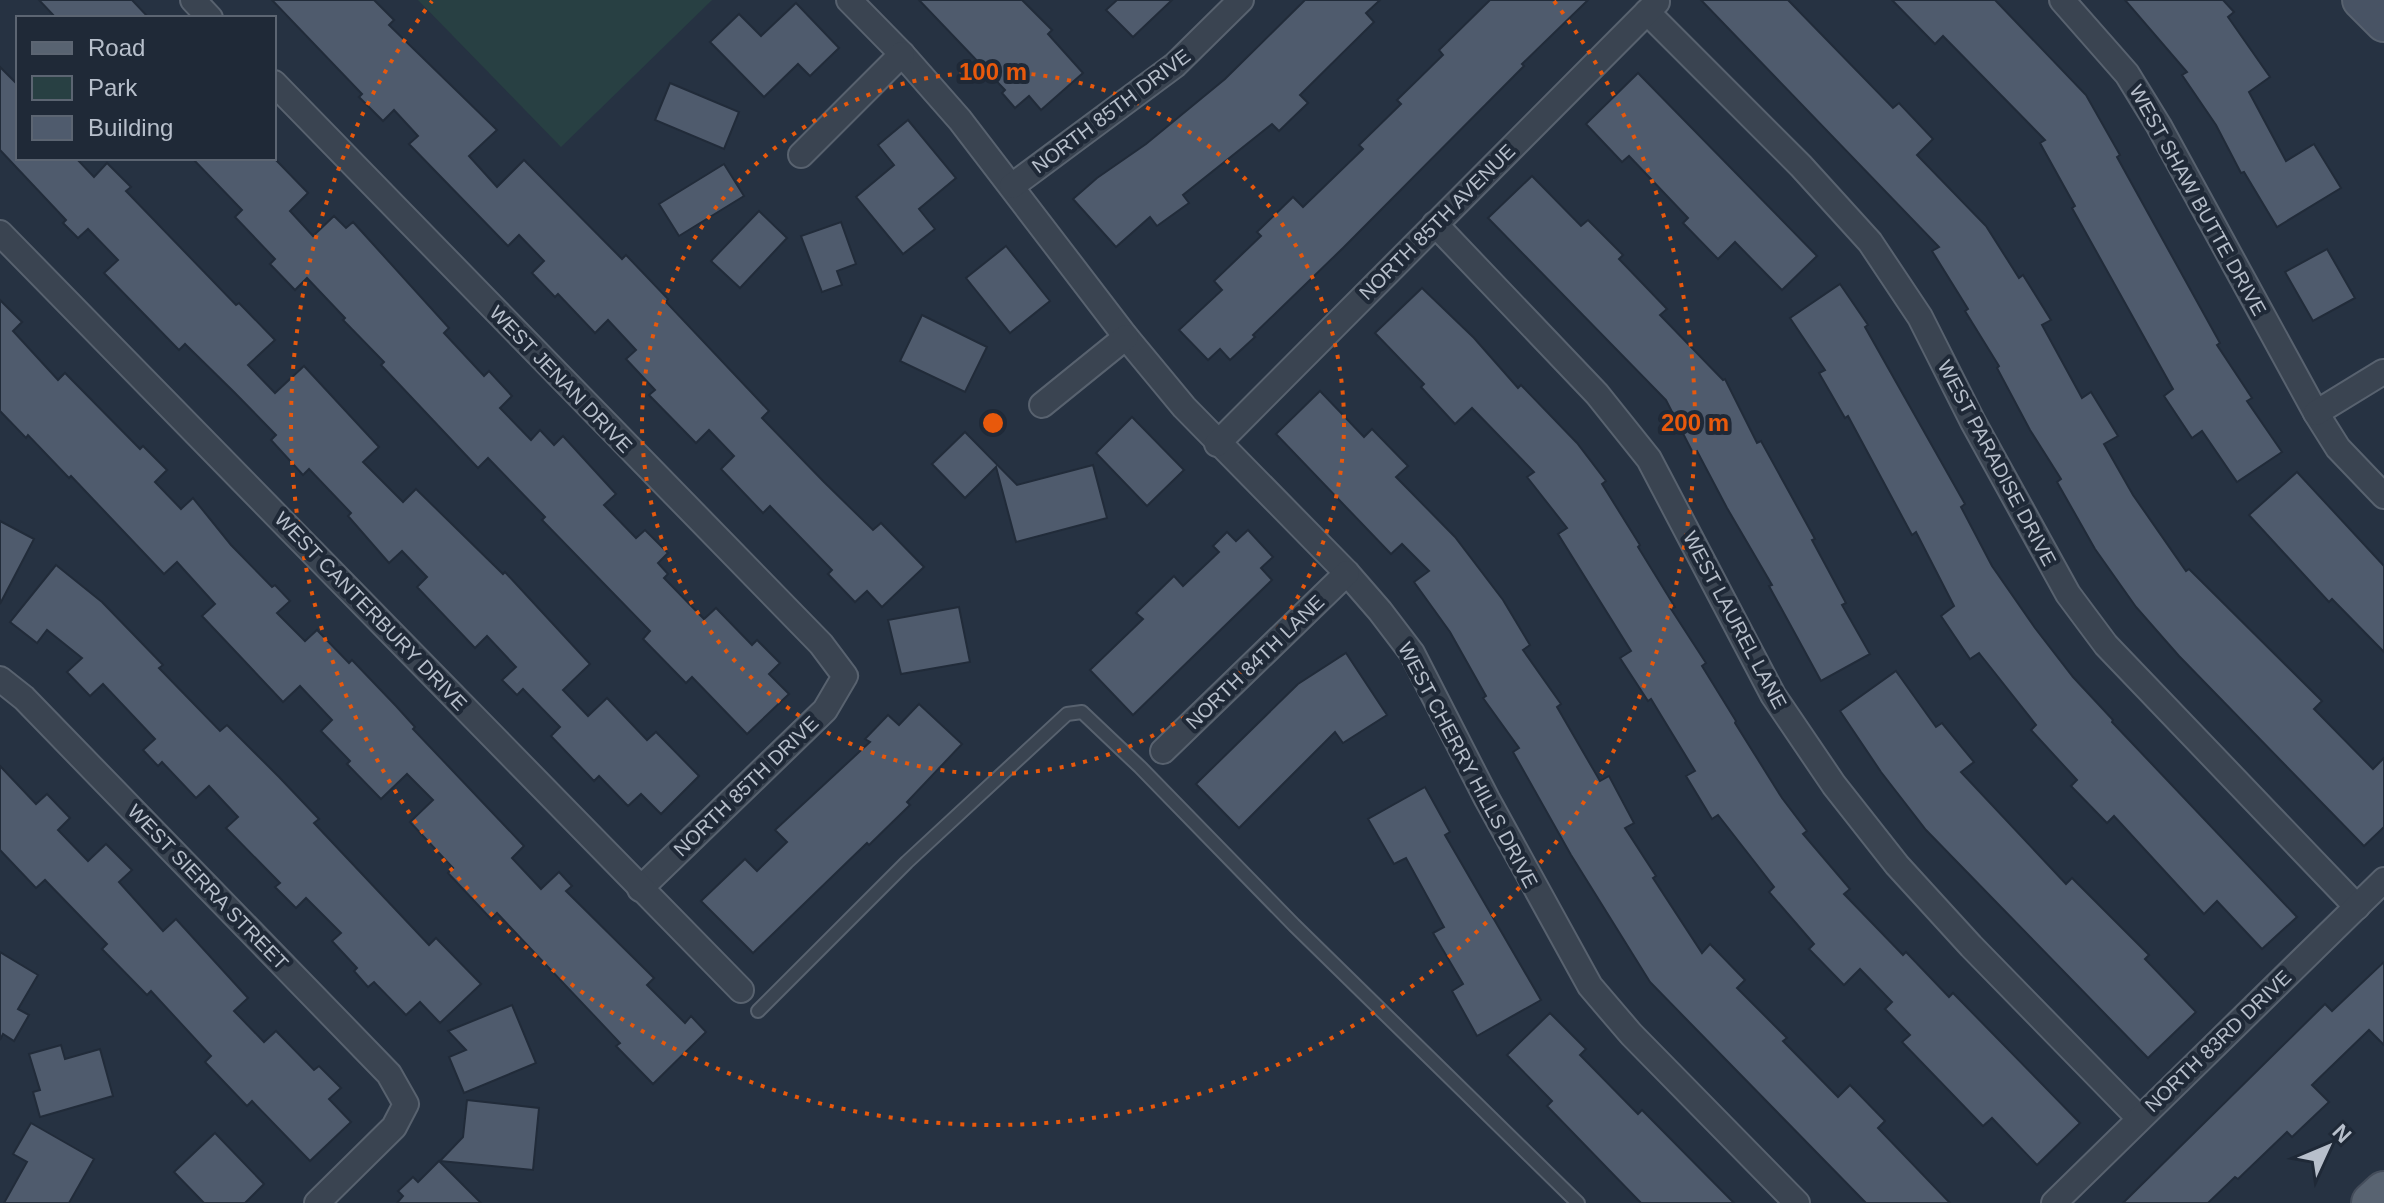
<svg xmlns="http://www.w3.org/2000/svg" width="2384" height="1203" viewBox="0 0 2384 1203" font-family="Arial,sans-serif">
	<rect width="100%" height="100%" fill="#263242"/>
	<polygon fill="#284043" points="418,0 712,0 561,147"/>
	<g fill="#4f5b6d" stroke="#212b39" stroke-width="2">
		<polygon points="39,0 132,0 149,18 56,18"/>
		<polygon points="272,0 374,0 394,20 389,25 497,130 469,156 497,187 524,160 622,259 626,255 668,299 666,302 769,411 762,418 824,482 873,530 881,523 924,567 882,607 867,591 855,602 828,574 832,570 770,506 763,513 721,469 734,456 709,430 696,443 649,395 655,390 626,359 636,350 608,320 595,333 558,294 555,297 532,273 544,261 519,235 508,246 409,144 418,136 394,110 383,121 359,97 362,94"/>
		<polygon points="919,0 1022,0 1052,30 1048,34 1083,73 1041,110 1029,96 1015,108 1002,93 1005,90"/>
		<polygon points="1117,0 1172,0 1133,37 1106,10"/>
		<polygon points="1305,0 1380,0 1366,13 1374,22 1300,95 1308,103 1279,131 1272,124 1183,195 1189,203 1157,226 1150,217 1116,247 1073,199 1097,178 1146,144 1225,79"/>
		<polygon points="1490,0 1588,0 1522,64 1524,66 1343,248 1253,335 1255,337 1230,360 1220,349 1208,360 1179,330 1222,290 1214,281 1261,236 1257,232 1293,197 1303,207 1363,149 1359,145 1401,104 1397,100 1443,55 1439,50"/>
		<polygon points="1701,0 1788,0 1893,108 1899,103 1933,139 1917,155 1986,226 2019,278 2023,275 2051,320 2042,325 2082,398 2091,392 2118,436 2104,444 2133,495 2186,571 2189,569 2322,701 2314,709 2373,769 2384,758 2384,827 2364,846 2179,656 2136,607 2095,549 2057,482 2061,479 2030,430 1997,368 1999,366 1965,311 1968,309 1932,251 1939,247"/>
		<polygon points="1892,0 1995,0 2086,95 2120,155 2117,157 2220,343 2217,345 2252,398 2247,401 2282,452 2237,482 2202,431 2192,438 2164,396 2173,389 2072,208 2075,206 2040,143 2045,140 1943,36 1935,44"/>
		<polygon points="2125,0 2223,0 2234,12 2228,17 2270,77 2249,92 2286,161 2314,144 2341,188 2277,227 2244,172 2241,173 2216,125 2182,75 2187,72"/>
		<polygon points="796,3 839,48 810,76 798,64 764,97 710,42 739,14 761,36"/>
		<polygon points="0,67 18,85 18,158 76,158 94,177 107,163 131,187 126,191 236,305 239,303 275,340 248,365 275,393 304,366 379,447 363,462 403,502 416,489 503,574 505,572 590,664 563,690 588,716 607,698 647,740 656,732 699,776 661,814 641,794 628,806 599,776 594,781 551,736 560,727 523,689 517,695 502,680 516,667 487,636 475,648 417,587 427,577 402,551 389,563 348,516 351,513 309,469 303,475 271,440 276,435 234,392 185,344 179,350 104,273 118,260 88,229 78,238 63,223 66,220 0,150"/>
		<polygon points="1638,73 1817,256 1782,290 1735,242 1718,259 1683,223 1688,218 1629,156 1622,162 1586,124"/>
		<polygon points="670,83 739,112 724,149 655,120"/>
		<polygon points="908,120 956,178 919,209 935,229 903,254 856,197 894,165 878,145"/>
		<polygon points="192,158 274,158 308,193 290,211 313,236 334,216 346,228 353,222 449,328 444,333 484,376 489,371 512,396 500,408 531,440 540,430 554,445 563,436 616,494 604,505 636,538 645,530 668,553 658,563 668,574 664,578 704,619 716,608 752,645 757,640 780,663 769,674 789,694 747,734 692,677 686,683 643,639 650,631 542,520 545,517 488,458 478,468 381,365 384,362 343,320 345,318 307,278 295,290 270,264 275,259 235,217 242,210"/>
		<polygon points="724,164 744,196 679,236 659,204"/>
		<polygon points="1532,176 1581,226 1588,220 1623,255 1619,259 1667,309 1660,315 1723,380 1725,379 1757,443 1761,441 1815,539 1812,540 1846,603 1842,605 1870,654 1821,681 1769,586 1772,585 1727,508 1697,451 1693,453 1666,400 1488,218"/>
		<polygon points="759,211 787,238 740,288 711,261"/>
		<polygon points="841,222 856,264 837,271 842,285 822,292 801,236"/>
		<polygon points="1006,246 1050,301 1010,333 966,278"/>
		<polygon points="2327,249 2355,298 2313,321 2285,272"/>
		<polygon points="1840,284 1868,325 1865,327 1965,504 1961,507 1992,566 2035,628 2073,677 2113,720 2112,722 2297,917 2262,949 2217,901 2204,914 2114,816 2107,823 2071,786 2077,780 2031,730 2036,725 1979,653 1970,659 1941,616 1954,606 1916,532 1912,535 1848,416 1845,418 1819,373 1825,370 1790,318"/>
		<polygon points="1422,288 1474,338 1518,388 1521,385 1577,443 1606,481 1602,484 1640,545 1638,547 1675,607 1671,609 1706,663 1702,666 1736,721 1735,723 1782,798 1807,831 1803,834 1850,889 1844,894 1903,955 1906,952 1949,997 1953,993 2080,1123 2037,1165 1992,1118 1983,1126 1902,1042 1910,1035 1885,1009 1892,1002 1860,969 1844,985 1809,949 1814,944 1769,892 1774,887 1718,815 1712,819 1686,776 1695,771 1651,699 1648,701 1620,658 1631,651 1558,534 1567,528 1527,477 1534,472 1472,408 1455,424 1421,387 1424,384 1375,333"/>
		<polygon points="0,300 22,322 13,331 58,380 65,373 140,449 143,446 167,470 155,482 181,509 193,498 231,545 272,587 275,585 290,601 277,613 305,641 317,630 349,663 352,660 396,706 415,727 413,729 524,846 512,858 541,889 559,872 572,886 566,891 654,978 647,985 685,1023 691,1016 706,1032 653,1084 616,1046 620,1043 497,913 491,919 448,873 453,868 410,822 433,800 407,774 381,799 347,764 350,761 321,731 332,720 300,686 283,702 202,616 215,604 177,562 164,574 71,476 69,478 28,435 26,438 0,411"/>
		<polygon points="922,315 987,347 965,392 900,361"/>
		<polygon points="1320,391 1364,437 1372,429 1408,466 1396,477 1455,537 1503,600 1530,645 1523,650 1561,704 1557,707 1600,781 1609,776 1634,823 1625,828 1656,876 1653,878 1702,953 1710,944 1745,980 1737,988 1787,1038 1783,1041 1838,1097 1850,1085 1885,1121 1878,1128 1950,1203 1866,1203 1650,982 1571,855 1513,752 1519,748 1483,698 1486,696 1450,632 1414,582 1429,571 1402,544 1391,554 1276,434"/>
		<polygon points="1132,417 1184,470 1147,506 1096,453"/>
		<polygon points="965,432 1017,485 1093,465 1107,518 1016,542 996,467 965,498 932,464"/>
		<polygon points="2297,472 2384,566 2384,652 2332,599 2329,602 2249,515"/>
		<polygon points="0,521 34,539 0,604"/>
		<polygon points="1248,530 1273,557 1261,568 1272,580 1133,715 1090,670 1143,619 1136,613 1174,576 1183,586 1219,552 1213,546 1227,532 1236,541"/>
		<polygon points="56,565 102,602 163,665 159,668 220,731 227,725 279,777 319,819 314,823 429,945 436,938 481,984 440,1023 420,1002 406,1015 374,982 368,987 354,971 357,968 332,941 341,933 306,898 296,908 275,887 280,883 226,828 238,817 209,786 196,798 162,762 158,766 143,750 155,739 103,684 90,696 67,672 82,658 47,630 37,643 10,622"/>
		<polygon points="959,607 970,662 901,674 888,620"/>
		<polygon points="1346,653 1387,715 1343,743 1335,732 1239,828 1196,784 1298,684"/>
		<polygon points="1896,671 1936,727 1942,723 1974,762 1961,772 2066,884 2072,878 2149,955 2145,959 2196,1012 2148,1058 1926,830 1881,772 1840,711"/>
		<polygon points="919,704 962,744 907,802 910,805 869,845 867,843 753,953 701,901 745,859 757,871 787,842 775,830 870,742 865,739 888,715 899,725"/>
		<polygon points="0,766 36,804 47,794 70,818 58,830 88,861 106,844 132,870 119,882 163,931 176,919 248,998 234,1011 264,1042 276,1031 314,1070 319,1066 341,1088 329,1099 351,1122 310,1161 252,1101 247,1106 205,1062 211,1056 151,991 147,995 102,949 107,944 45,880 36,888 0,850"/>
		<polygon points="1425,787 1450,832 1445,835 1541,1000 1477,1036 1452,991 1463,984 1433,933 1444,927 1406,858 1394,864 1368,819"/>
		<polygon points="0,952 38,975 18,1009 29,1015 14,1041 3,1034 0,1040"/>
		<polygon points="2384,962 2384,1045 2369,1030 2312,1085 2329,1102 2292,1137 2287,1132 2238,1179 2235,1177 2208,1203 2123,1203 2325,1004 2332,1011"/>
		<polygon points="512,1005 536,1063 464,1093 449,1057 466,1050 448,1031"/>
		<polygon points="1550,1013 1586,1049 1580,1055 1638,1114 1642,1110 1734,1203 1641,1203 1547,1106 1552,1101 1507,1055"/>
		<polygon points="61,1045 65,1059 100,1049 113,1096 40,1117 33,1092 40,1090 29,1054"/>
		<polygon points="467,1100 539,1108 533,1170 440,1161 463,1137"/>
		<polygon points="31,1123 94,1159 69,1203 4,1203 27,1162 13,1154"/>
		<polygon points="215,1133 264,1184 245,1203 204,1203 174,1172"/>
		<polygon points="439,1161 481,1203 397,1203 403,1196 398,1191 413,1177 418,1182"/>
	</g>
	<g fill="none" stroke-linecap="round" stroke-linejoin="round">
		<defs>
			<polyline id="service" points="758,1011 907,862 1067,714 1082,712 1140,767 1294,925 1578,1203"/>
			<g id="minor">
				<polyline points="193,0 210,18"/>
				<polyline points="849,0 902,54 960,120 1126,337 1184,407 1347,573 1380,611 1412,653 1487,799 1590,986 1631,1034 1797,1203"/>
				<polyline points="2062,0 2127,74 2159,126 2316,413 2338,448 2384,496"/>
				<polyline points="1647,12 1801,166 1870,242 1920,317 1973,422 2068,594 2106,645 2357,907"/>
				<polyline points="274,83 821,644 845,676 825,710 640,889"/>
				<polyline points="801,155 902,54"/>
				<polyline points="1012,186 1175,65 1241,0"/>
				<polyline points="1435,224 1597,394 1649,459 1773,695 1834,785 1897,865 1971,946 2139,1118"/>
				<polyline points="0,233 741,990"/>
				<polyline points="1042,405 1126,337"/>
				<polyline points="2316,413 2383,372"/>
				<polyline points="1217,444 1657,2"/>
				<polyline points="0,679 24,698 389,1074 406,1104 394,1127 317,1203"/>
				<polyline points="1163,751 1347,573"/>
				<polyline points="2054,1203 2384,880"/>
			</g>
			<polyline id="secondary" points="2361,0 2384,23"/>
			<polyline id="primary" points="2372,1203 2384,1192"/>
		</defs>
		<use href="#service" stroke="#58626f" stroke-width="16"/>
		<use href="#minor" stroke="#58626f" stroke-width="28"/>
		<use href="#secondary" stroke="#58626f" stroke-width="40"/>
		<use href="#primary" stroke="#444d5b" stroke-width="44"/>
		<use href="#service" stroke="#3a4451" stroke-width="12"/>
		<use href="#minor" stroke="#3a4451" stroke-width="24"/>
		<use href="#secondary" stroke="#485364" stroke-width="36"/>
		<use href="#primary" stroke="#586371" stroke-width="40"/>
	</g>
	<g fill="none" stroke="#e8590c" stroke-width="4" stroke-dasharray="4 8">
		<circle cx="993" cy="423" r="351"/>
		<path d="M1554 1A702 702 0 1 1 432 1"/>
	</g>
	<g text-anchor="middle" stroke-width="8" stroke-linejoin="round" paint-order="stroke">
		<g font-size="20" fill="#b7bfcb" stroke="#1f2937">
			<text transform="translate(1111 111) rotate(-37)" y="7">NORTH 85TH DRIVE</text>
			<text transform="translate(2198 200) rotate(61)" y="7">WEST SHAW BUTTE DRIVE</text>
			<text transform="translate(1437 222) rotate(-45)" y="7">NORTH 85TH AVENUE</text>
			<text transform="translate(561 379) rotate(46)" y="7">WEST JENAN DRIVE</text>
			<text transform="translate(1997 463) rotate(62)" y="7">WEST PARADISE DRIVE</text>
			<text transform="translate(371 611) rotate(46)" y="7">WEST CANTERBURY DRIVE</text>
			<text transform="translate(1735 620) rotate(62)" y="7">WEST LAUREL LANE</text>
			<text transform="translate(1255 662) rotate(-44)" y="7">NORTH 84TH LANE</text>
			<text transform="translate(1468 765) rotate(62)" y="7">WEST CHERRY HILLS DRIVE</text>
			<text transform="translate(746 786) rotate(-44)" y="7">NORTH 85TH DRIVE</text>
			<text transform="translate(208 887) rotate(46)" y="7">WEST SIERRA STREET</text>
			<text transform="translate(2218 1041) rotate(-44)" y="7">NORTH 83RD DRIVE</text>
		</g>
	</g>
	<circle cx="993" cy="423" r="12" fill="#e8590c" stroke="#1f2937" stroke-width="4"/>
	<g font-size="24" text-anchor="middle" font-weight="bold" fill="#e8590c" stroke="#1f2937" stroke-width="8" stroke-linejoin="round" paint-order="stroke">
		<text x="993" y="80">100 m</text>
		<text x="1695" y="431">200 m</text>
	</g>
	<rect x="16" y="16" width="260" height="144" fill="#1f2937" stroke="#5c6572" stroke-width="2"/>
	<rect x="32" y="42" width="40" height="12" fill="#586371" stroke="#5c6572" stroke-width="2"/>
	<text x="88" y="56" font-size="24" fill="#b7bfcb">Road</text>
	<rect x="32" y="76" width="40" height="24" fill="#284043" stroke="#5c6572" stroke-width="2"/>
	<text x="88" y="96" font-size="24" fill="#b7bfcb">Park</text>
	<rect x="32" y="116" width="40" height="24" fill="#4f5b6d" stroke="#5c6572" stroke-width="2"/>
	<text x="88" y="136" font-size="24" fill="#b7bfcb">Building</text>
	<g transform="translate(2328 1147) rotate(46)" stroke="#1f2937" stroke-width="6" paint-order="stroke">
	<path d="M0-6L14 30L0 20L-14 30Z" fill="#b7bfcb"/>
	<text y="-12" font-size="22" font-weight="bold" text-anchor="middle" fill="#b7bfcb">N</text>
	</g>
</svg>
